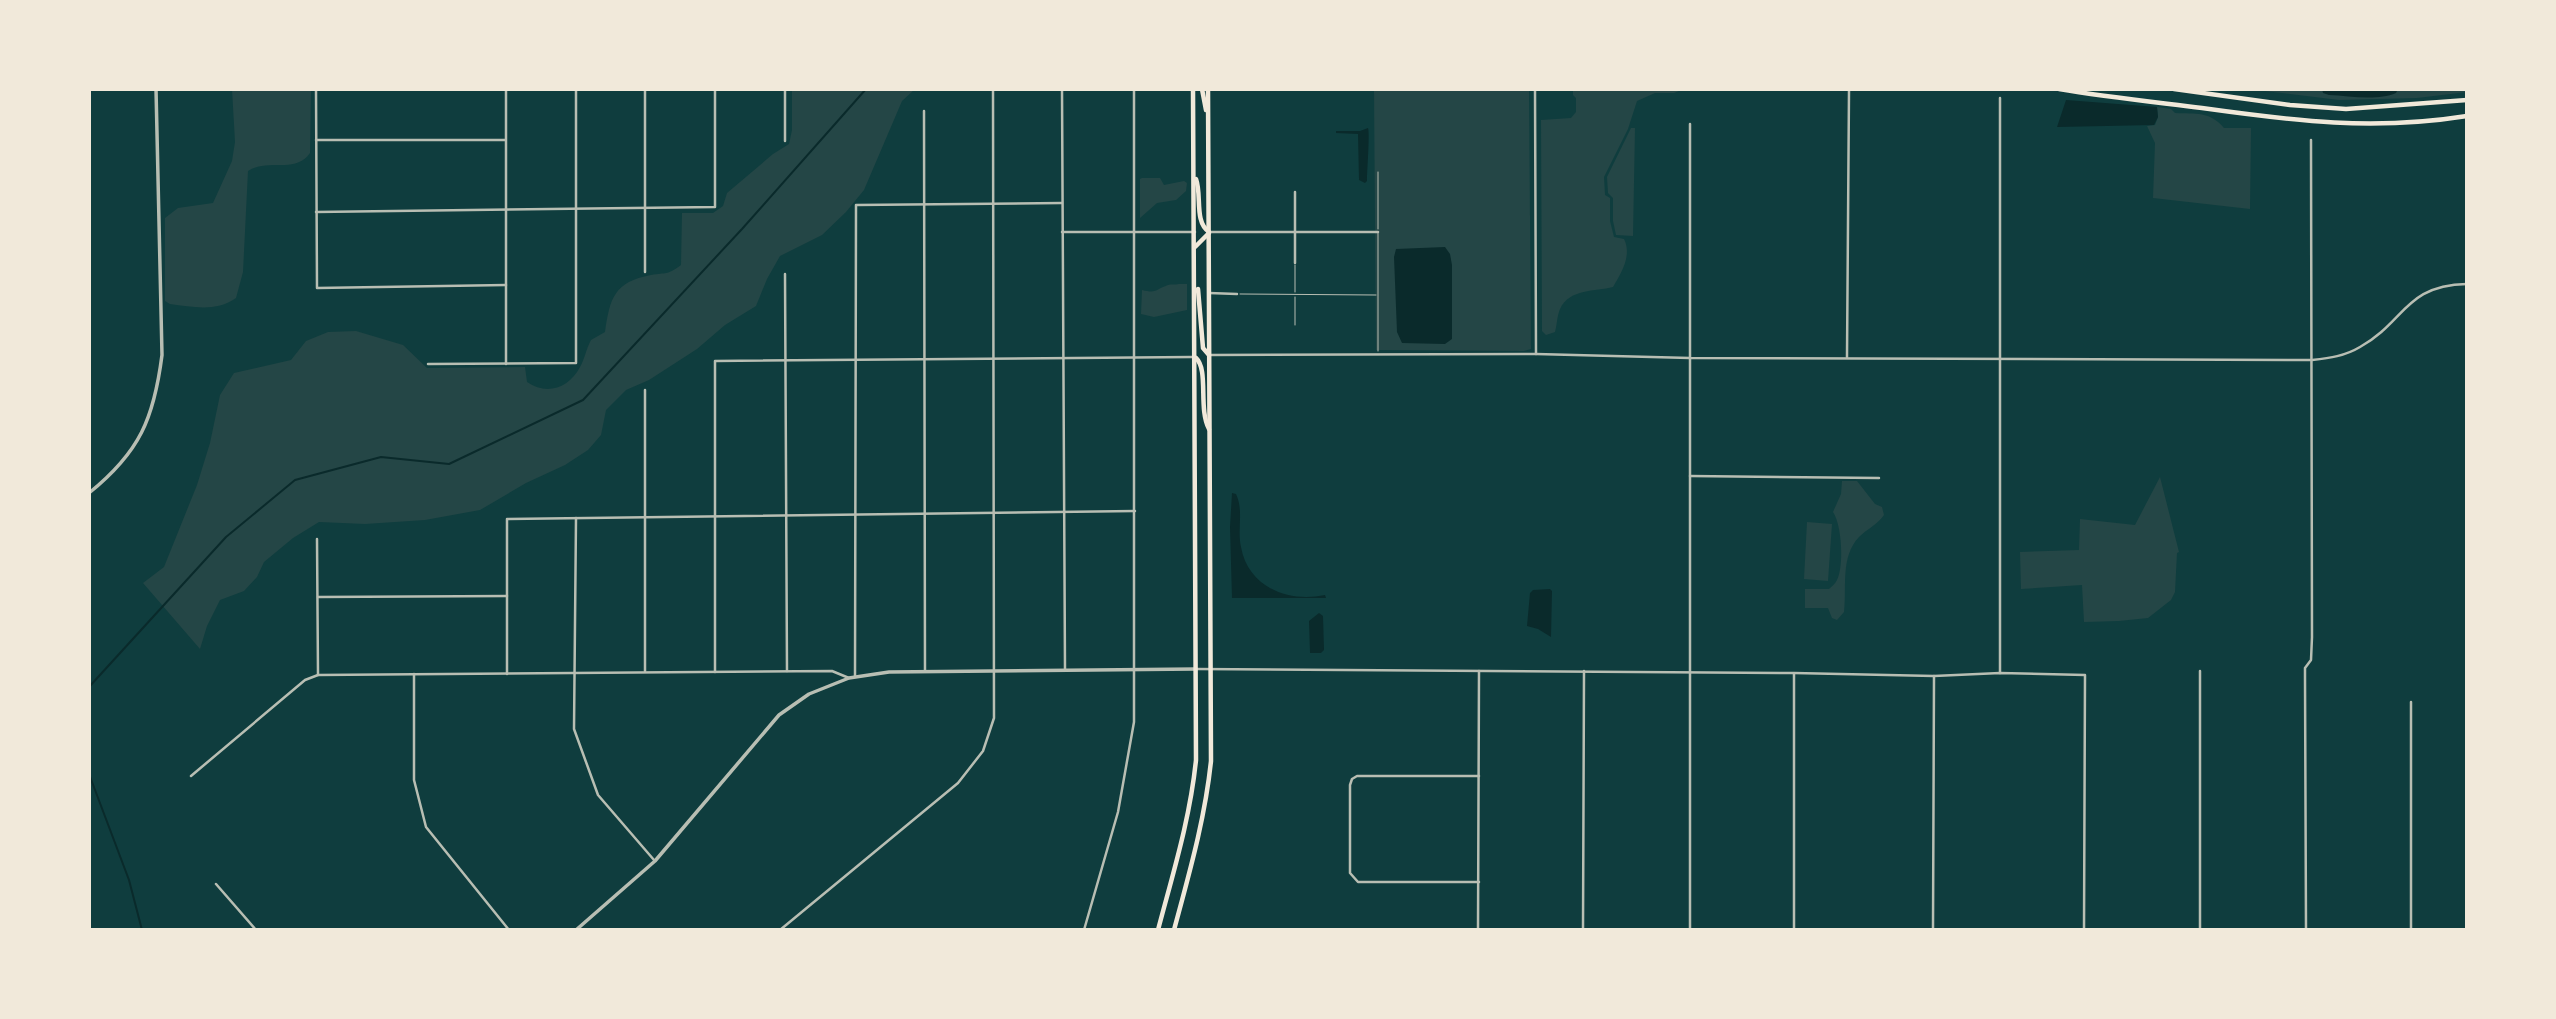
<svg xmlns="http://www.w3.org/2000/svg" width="2556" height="1019" viewBox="0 0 2556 1019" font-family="'Roboto Condensed',sans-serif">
	<rect width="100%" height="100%" fill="#0f3d3e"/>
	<g fill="#244646">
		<path d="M 232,89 L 311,89 L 310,153 C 296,174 268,158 248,171 L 243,272 L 236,298 C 216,312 194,307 170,304 L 165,301 L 165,218 L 178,208 L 213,203 L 232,161 L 235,142 Z"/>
		<path d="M 792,89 L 915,89 L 902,101 L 864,190 L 846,212 L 822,235 L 780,256 L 767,279 L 756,306 L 725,325 L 697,349 L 649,380 L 626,390 L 606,410 L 601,435 L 588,450 L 565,465 L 526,483 L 480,510 L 425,520 L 365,524 L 319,522 L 293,538 L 264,562 L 257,577 L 244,591 L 220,600 L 207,626 L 200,649 L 143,583 L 164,567 L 197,485 L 210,443 L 220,395 L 234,373 L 291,360 L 306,341 L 328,332 L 356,331 L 403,345 L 427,368 L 525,367 L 527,382 C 547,396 569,388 580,367 C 585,358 586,349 591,340 L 605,332 C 610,298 614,282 651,275 C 667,272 666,276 681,265 L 682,213 L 713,213 L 723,206 L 727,193 L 773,154 L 789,144 L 792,130 Z"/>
		<polygon points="1374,89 1529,89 1531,349 1524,351 1376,350"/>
		<path d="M 1573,89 L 1684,89 L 1674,93 L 1655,93 L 1637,101 L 1628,129 L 1604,177 L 1605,195 L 1610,198 L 1610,221 L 1614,237 L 1624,239 C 1632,255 1622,272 1613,287 C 1595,292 1570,288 1560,309 C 1557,316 1557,325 1555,332 L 1546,335 L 1542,331 L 1541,120 L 1571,118 L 1576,112 L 1576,98 L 1573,95 Z"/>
		<polygon points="2248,89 2467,89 2467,92 2417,98 2339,100"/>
		<path d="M 2157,107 L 2171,109 L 2175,113 C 2196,114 2210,111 2224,128 L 2251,128 L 2250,209 L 2153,198 L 2155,143 L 2147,126 L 2155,125 L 2158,117 Z"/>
		<polygon points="1631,128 1635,128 1633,236 1616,235 1613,221 1613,198 1608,193 1607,177"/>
		<polygon points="1142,178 1160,178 1164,185 1184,181 1187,183 1186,191 1176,200 1157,203 1140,218 1140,179"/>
		<path d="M 1179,284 L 1187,284 L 1187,310 L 1154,317 L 1141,314 L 1142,290 C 1157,294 1156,289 1168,285 C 1171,284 1175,285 1179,284 Z"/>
		<polygon points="2160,477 2179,552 2177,553 2175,592 2171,600 2148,618 2119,621 2084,622 2082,585 2021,589 2020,552 2079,550 2080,519 2135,525"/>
		<path d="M 1842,481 L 1857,481 L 1875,504 L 1882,507 L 1884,515 C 1877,525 1867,529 1859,537 C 1840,557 1847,587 1844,612 L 1837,620 L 1832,618 L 1828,608 L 1805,608 L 1805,589 L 1829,589 C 1832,586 1835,584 1837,580 C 1844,566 1842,525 1833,512 L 1841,494 Z"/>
		<polygon points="1807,522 1832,524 1828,581 1804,579"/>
	</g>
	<g fill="#0a2a2b">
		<path d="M 2322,89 L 2398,89 L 2396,93 C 2377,101 2350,96 2329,95 L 2323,93 Z"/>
		<polygon points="2066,100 2157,107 2158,117 2154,125 2057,127"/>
		<path d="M 1368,128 C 1370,134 1367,170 1367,181 L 1365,183 L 1359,180 L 1358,134 L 1336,133 L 1336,131 L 1360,131 Z"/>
		<polygon points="1445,247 1450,254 1452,265 1452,339 1445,344 1402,343 1397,332 1394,257 1396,249"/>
		<path d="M 1232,493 L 1236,494 C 1244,511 1237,529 1241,547 C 1248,587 1288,603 1325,595 L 1326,598 L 1232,598 L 1230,527 Z"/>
		<polygon points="1550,589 1552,591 1551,637 1538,629 1527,626 1530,593 1533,590"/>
		<polygon points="1319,613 1323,616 1324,650 1321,653 1310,653 1309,621"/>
	</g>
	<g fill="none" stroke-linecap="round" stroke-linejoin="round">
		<g stroke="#0a2a2b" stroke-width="2">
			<polyline points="89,687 226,537 295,480 381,457 449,464 583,400 742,229 866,89"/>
			<polyline points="89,774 129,880 142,930"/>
		</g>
		<g stroke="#b8beb3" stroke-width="1">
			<polyline points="1378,172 1378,229"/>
			<polyline points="1378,233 1378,351"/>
			<polyline points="1295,292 1295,265"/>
			<polyline points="1240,294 1376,295"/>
			<polyline points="1295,325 1295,297"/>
		</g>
		<g stroke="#b8beb3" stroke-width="2.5">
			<polyline points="316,89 317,288 506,285"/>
			<polyline points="506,89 506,364"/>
			<polyline points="645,89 645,272"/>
			<polyline points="785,89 785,141"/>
			<polyline points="1062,89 1065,669"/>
			<polyline points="1535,89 1536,354"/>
			<polyline points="924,111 925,671"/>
			<polyline points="316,140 505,140"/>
			<polyline points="316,212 715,207 715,89"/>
			<polyline points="1062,232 1195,232"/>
			<polyline points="1209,232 1378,232"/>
			<polyline points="1295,263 1295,192"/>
			<polyline points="785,274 787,671"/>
			<polyline points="1209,293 1237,294"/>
			<path d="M 1209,355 L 1536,354 L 1690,358 L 2312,360 C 2330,358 2345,356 2360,347 C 2405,322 2405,285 2467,284"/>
			<polyline points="1847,357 1849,90"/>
			<polyline points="428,364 576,363 576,89"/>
			<polyline points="645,390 645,671"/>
			<polyline points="1690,476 1879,478"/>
			<polyline points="576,518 574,729 598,795 654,860"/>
			<polyline points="317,539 318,675"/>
			<polyline points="318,597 507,596"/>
			<polyline points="1196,669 1794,673 1934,676 2000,673 2085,675 2084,930"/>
			<polyline points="2200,671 2200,930"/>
			<polyline points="715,672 715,361 1192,357"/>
			<polyline points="2000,673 2000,98"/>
			<polyline points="414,674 414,780 426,827 509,930"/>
			<polyline points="507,674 507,519 1135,511"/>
			<polyline points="855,676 856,205 1062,203"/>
			<polyline points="2411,702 2411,930"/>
			<polyline points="191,776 305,680 318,675 832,671 849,678"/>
			<polyline points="1479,882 1358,882 1350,873 1350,785 1352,779 1357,776 1479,776"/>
			<polyline points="216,884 256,930"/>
			<polyline points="780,930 958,783 983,751 994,718 993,89"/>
			<polyline points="1084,930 1118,812 1134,722 1134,89"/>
			<polyline points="1478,930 1479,671"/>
			<polyline points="1583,930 1584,671"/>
			<polyline points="1690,930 1690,124"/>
			<polyline points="1794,930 1794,674"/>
			<polyline points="1933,930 1934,676"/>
			<polyline points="2306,930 2305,677 2305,668 2311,660 2312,637 2311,140"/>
		</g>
		<g stroke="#b8beb3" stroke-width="3.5">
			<path d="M 89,493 C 140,452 154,418 162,355 L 156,89"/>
			<polyline points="576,930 655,861 779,715 809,694 849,678 889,672 1196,669"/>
		</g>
		<g stroke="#f1e9da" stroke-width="4.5">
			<polyline points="1202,89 1206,110"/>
			<path d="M 2059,89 C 2106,97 2154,102 2202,108 C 2295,121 2373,131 2467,116"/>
			<polyline points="2174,89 2290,105 2346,109 2467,100"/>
			<path d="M 1196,179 C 1202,195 1194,222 1209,232"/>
			<polyline points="1195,247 1209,233"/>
			<polyline points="1198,289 1203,348 1209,355"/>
			<path d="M 1196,358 C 1209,370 1198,409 1209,429"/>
			<path d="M 1158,930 C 1173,873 1190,819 1196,760 L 1193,89"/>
			<path d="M 1174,930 C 1189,874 1205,819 1211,761 L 1208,89"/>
		</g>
	</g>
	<rect width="2556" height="1019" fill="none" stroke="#f1e9da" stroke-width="182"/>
</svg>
